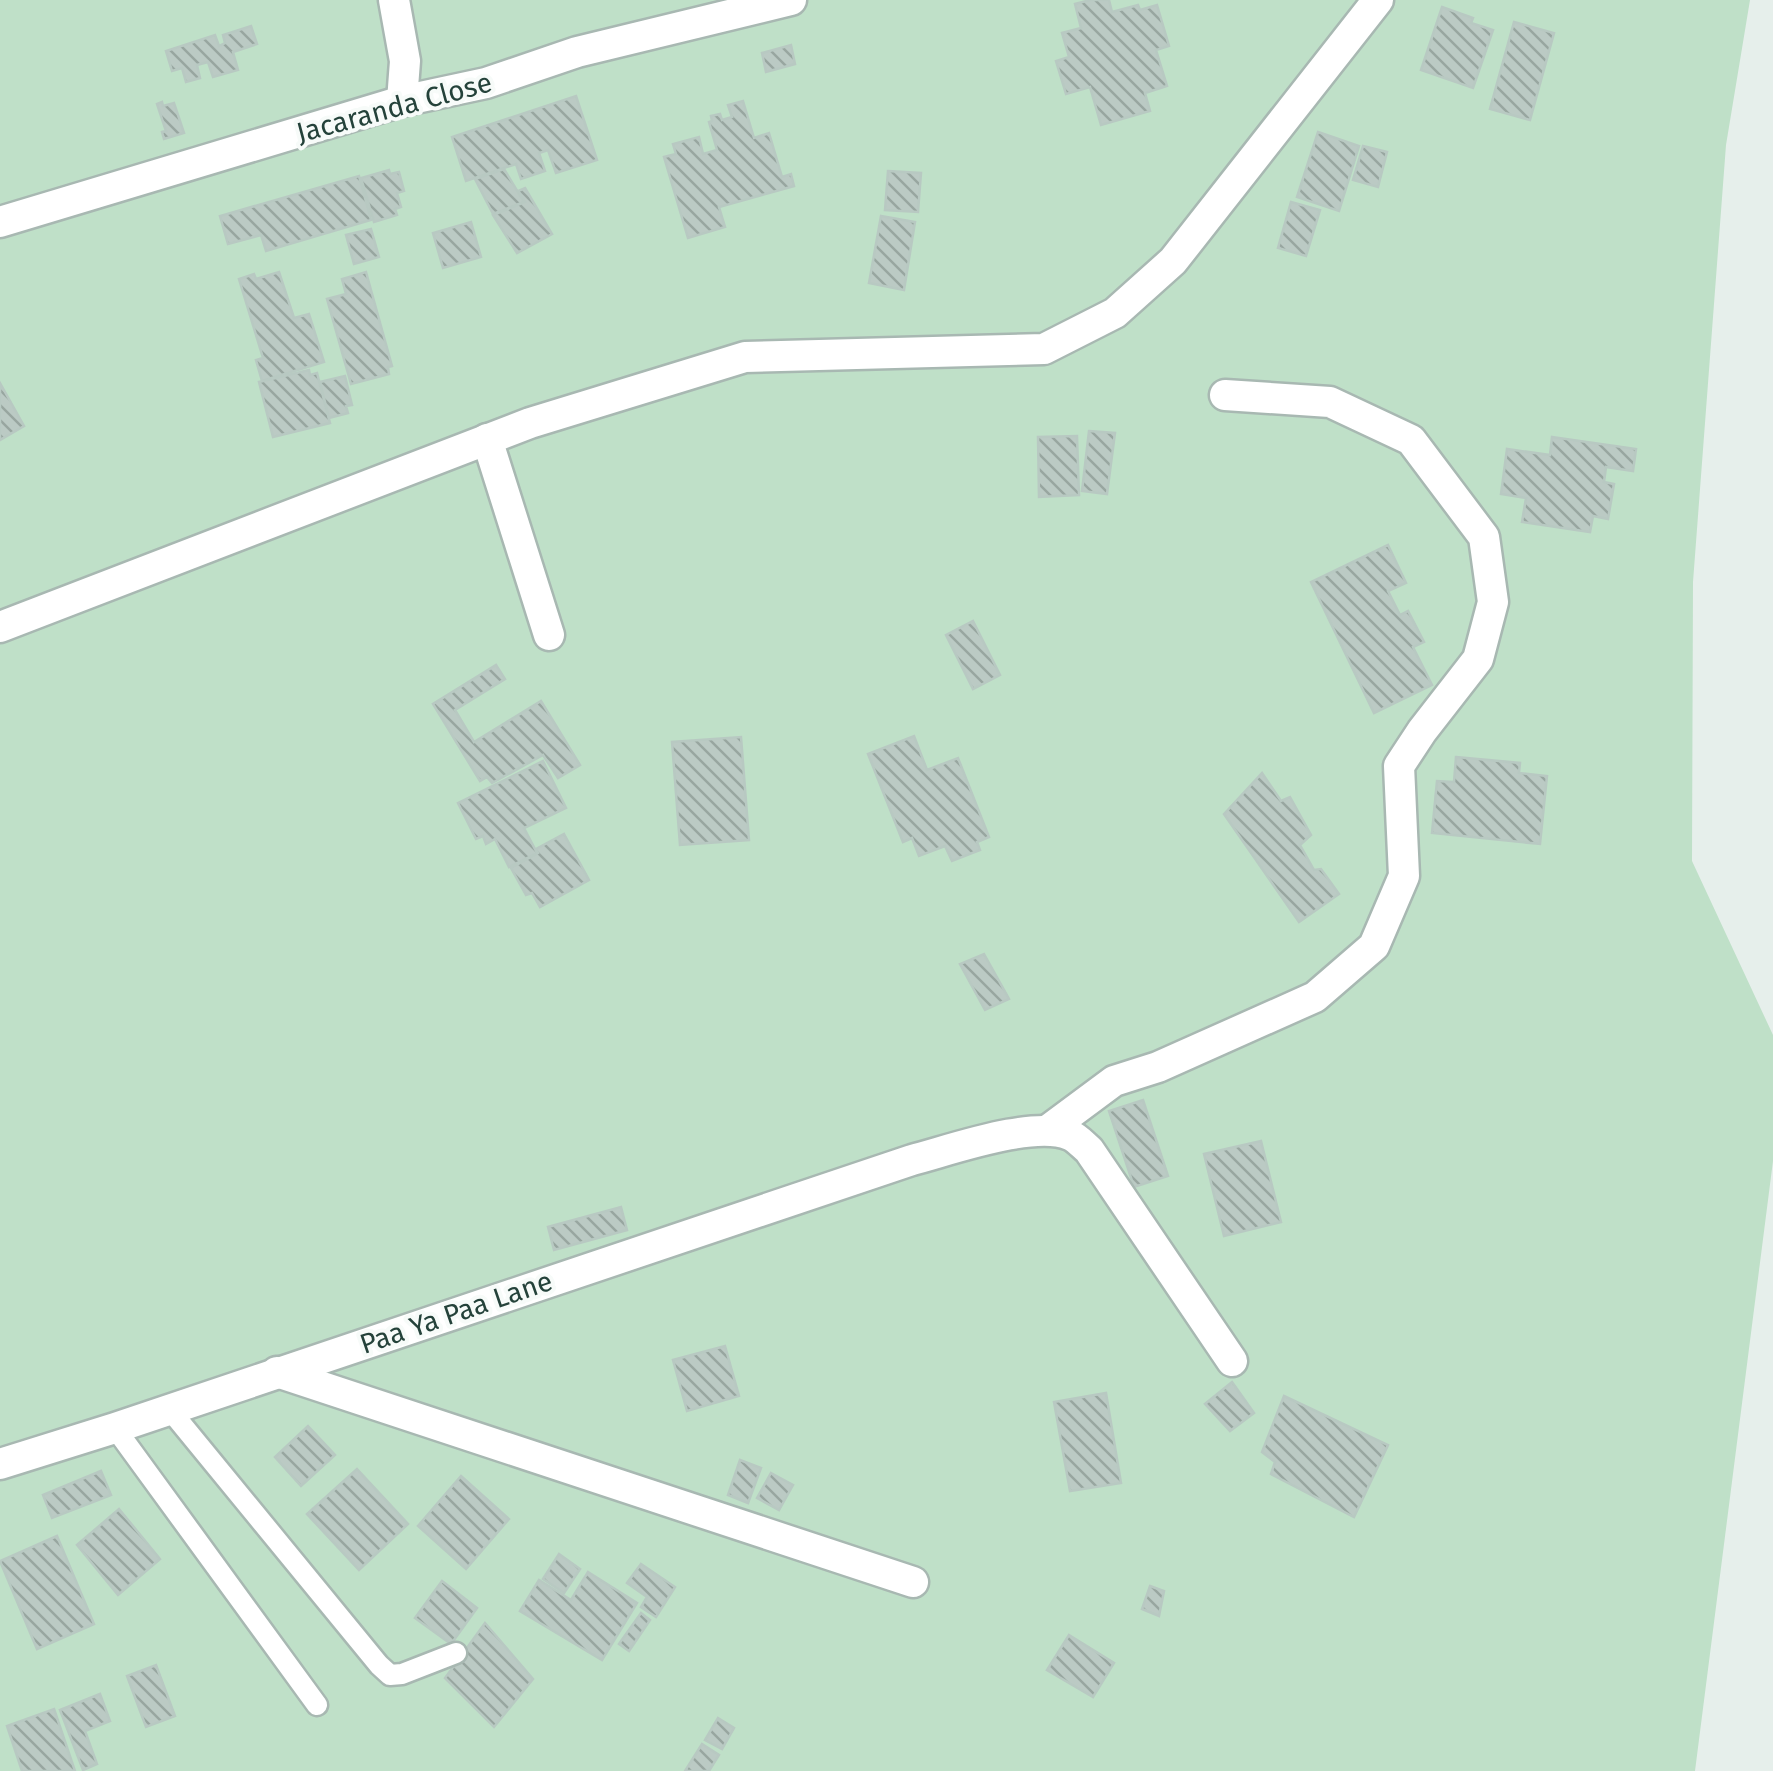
<svg xmlns="http://www.w3.org/2000/svg" width="1773" height="1771" viewBox="0 0 1773 1771" font-family="'Fira Sans',sans-serif">
	<defs>
		<pattern id="building-back-hatch" width="6" height="6" patternUnits="userSpaceOnUse" patternTransform="scale(2.5)"><rect width="6" height="6" fill="#bbcac4"/><path d="M-1 5l2 2M0 0l6 6M5-1l2 2" fill="none" stroke="#98a6a0"/></pattern>
	</defs>
	<rect width="100%" height="100%" fill="#e6efeb"/>
	<polygon fill="#bfe0c8" points="0,0 1750,0 1726,145 1693,582 1692,861 1773,1035 1773,1161 1695,1771 0,1771"/>
	<g fill="url(#building-back-hatch)" stroke="#b8c9c2" stroke-width="2.5">
		<polygon points="1090,0 1109,0 1112,12 1138,5 1140,10 1157,5 1169,46 1156,50 1167,86 1145,93 1150,111 1101,125 1090,87 1066,94 1056,61 1069,57 1062,33 1081,28 1075,4"/>
		<polygon points="1442,7 1473,18 1471,23 1493,30 1473,88 1421,70"/>
		<polygon points="1514,22 1554,33 1530,120 1490,109"/>
		<polygon points="251,26 257,44 233,52 238,70 213,77 208,62 197,65 200,78 186,82 182,68 172,71 166,51 215,35 219,46 225,43 223,35"/>
		<polygon points="791,45 795,64 766,72 762,53"/>
		<polygon points="576,96 597,160 556,173 548,150 539,153 545,171 521,179 516,164 466,181 452,137"/>
		<polygon points="743,101 754,138 769,133 782,177 791,174 794,186 719,207 725,227 688,238 664,157 676,154 673,144 699,137 703,154 717,150 709,122 712,121 711,116 720,114 722,120 732,117 728,105"/>
		<polygon points="162,102 163,106 174,103 184,133 164,139 162,132 166,131 157,104"/>
		<polygon points="1318,132 1359,146 1339,211 1297,197"/>
		<polygon points="1363,146 1387,152 1378,187 1353,180"/>
		<polygon points="504,169 524,202 493,214 475,179"/>
		<polygon points="389,170 390,174 399,172 404,191 397,193 401,207 395,209 397,215 374,222 361,178"/>
		<polygon points="888,171 921,173 918,212 885,210"/>
		<polygon points="359,176 371,220 266,251 261,235 228,244 220,216"/>
		<polygon points="525,188 552,234 517,253 493,215 525,202 518,191"/>
		<polygon points="1291,202 1320,210 1306,256 1278,248"/>
		<polygon points="881,216 915,222 904,290 869,283"/>
		<polygon points="471,222 481,257 443,268 433,233"/>
		<polygon points="371,229 379,257 354,264 346,235"/>
		<polygon points="279,272 294,318 309,314 324,362 262,381 256,360 263,358 239,279 254,274 256,279"/>
		<polygon points="366,272 392,366 388,367 389,374 351,384 327,299 346,294 342,279"/>
		<polygon points="309,370 310,375 317,373 330,423 273,437 259,382"/>
		<polygon points="345,376 352,405 346,406 348,413 329,418 320,382"/>
		<polygon points="0,383 24,426 0,440"/>
		<polygon points="1089,431 1115,433 1107,494 1082,491"/>
		<polygon points="1077,436 1079,495 1039,497 1038,437"/>
		<polygon points="1552,437 1636,449 1633,471 1606,467 1604,482 1614,484 1608,519 1593,516 1590,532 1522,522 1526,498 1501,494 1507,449 1550,455"/>
		<polygon points="1388,545 1406,583 1388,591 1400,615 1408,611 1424,642 1413,647 1432,685 1374,713 1311,582"/>
		<polygon points="973,621 1000,675 973,689 946,635"/>
		<polygon points="496,665 505,679 455,710 474,742 541,701 580,765 558,778 543,755 492,783 487,777 480,781 433,704"/>
		<polygon points="914,736 927,770 958,758 989,837 977,842 980,850 952,861 945,846 919,856 912,838 903,842 868,754"/>
		<polygon points="741,737 749,840 680,845 672,742"/>
		<polygon points="1456,757 1520,763 1519,773 1547,776 1540,844 1432,833 1437,781 1454,782"/>
		<polygon points="543,761 566,808 524,828 537,853 509,867 495,839 486,844 483,836 476,839 458,803"/>
		<polygon points="1262,773 1281,801 1290,797 1311,835 1300,845 1314,870 1321,869 1339,894 1299,922 1224,814"/>
		<polygon points="564,834 589,880 540,907 532,893 526,895 511,868 538,853 536,849"/>
		<polygon points="984,954 1009,999 985,1010 960,964"/>
		<polygon points="1143,1100 1168,1176 1134,1187 1109,1111"/>
		<polygon points="1261,1141 1281,1222 1224,1236 1204,1154"/>
		<polygon points="621,1207 627,1230 554,1250 548,1227"/>
		<polygon points="725,1346 739,1396 687,1411 673,1360"/>
		<polygon points="1232,1382 1254,1413 1230,1431 1205,1404"/>
		<polygon points="1106,1393 1121,1483 1070,1491 1054,1402"/>
		<polygon points="1284,1396 1388,1445 1354,1517 1271,1474 1275,1462 1262,1452"/>
		<polygon points="308,1426 335,1455 301,1486 275,1457"/>
		<polygon points="740,1460 761,1468 748,1503 728,1495"/>
		<polygon points="357,1469 408,1524 359,1570 307,1514"/>
		<polygon points="101,1471 111,1495 52,1518 43,1495"/>
		<polygon points="771,1473 793,1485 779,1510 757,1498"/>
		<polygon points="461,1476 509,1519 466,1569 418,1526"/>
		<polygon points="119,1509 160,1559 118,1595 77,1545"/>
		<polygon points="57,1536 94,1624 37,1649 0,1561"/>
		<polygon points="559,1554 580,1569 564,1593 543,1579"/>
		<polygon points="641,1564 675,1587 656,1617 641,1607 647,1597 627,1583"/>
		<polygon points="588,1572 637,1603 602,1660 520,1611 539,1580 571,1600"/>
		<polygon points="442,1581 477,1608 451,1644 415,1618"/>
		<polygon points="1150,1586 1164,1591 1159,1616 1142,1609"/>
		<polygon points="641,1613 650,1620 629,1651 619,1644"/>
		<polygon points="485,1623 533,1679 494,1727 445,1678"/>
		<polygon points="1069,1635 1114,1663 1093,1697 1047,1670"/>
		<polygon points="156,1665 175,1716 146,1727 127,1676"/>
		<polygon points="100,1694 110,1721 85,1731 97,1764 83,1770 60,1710"/>
		<polygon points="54,1709 75,1771 22,1771 7,1726"/>
		<polygon points="718,1718 734,1728 722,1749 705,1740"/>
		<polygon points="702,1744 719,1755 709,1771 685,1771"/>
	</g>
	<g fill="none" stroke-linecap="round" stroke-linejoin="round">
		<defs>
			<g id="service">
				<polyline points="170,1410 379,1665 390,1675 402,1674 456,1653"/>
				<polyline points="115,1428 317,1705"/>
			</g>
			<g id="minor">
				<polyline points="394,0 405,61 402,101"/>
				<polyline points="0,222 402,101 486,83 577,52 791,0"/>
				<polyline points="487,439 549,635"/>
				<polyline points="0,627 530,423 745,357 1044,349 1115,313 1173,261 1378,0"/>
				<polyline points="1048,1130 1114,1081 1158,1067 1315,997 1374,946 1404,876 1399,766 1422,731 1478,659 1493,602 1484,537 1411,440 1330,402 1225,395"/>
				<polyline points="277,1372 913,1582"/>
				<path d="M 0,1464 L 115,1428 L 912,1160 C 951,1150 1033,1120 1070,1135 C 1077,1138 1083,1145 1089,1150 L 1232,1361"/>
			</g>
		</defs>
		<use href="#service" stroke="#a8b8b2" stroke-width="25"/>
		<use href="#minor" stroke="#a8b8b2" stroke-width="35"/>
		<use href="#service" stroke="#fff" stroke-width="20"/>
		<use href="#minor" stroke="#fff" stroke-width="30"/>
	</g>
	<g text-anchor="middle" stroke-width="8" stroke-linejoin="round" paint-order="stroke">
		<g font-size="28" fill="#24423a" stroke="#f7fbf9">
			<text transform="translate(394 107) rotate(-15)" y="10">Jacaranda Close</text>
			<text transform="translate(456 1312) rotate(-19)" y="10">Paa Ya Paa Lane</text>
		</g>
	</g>
</svg>
